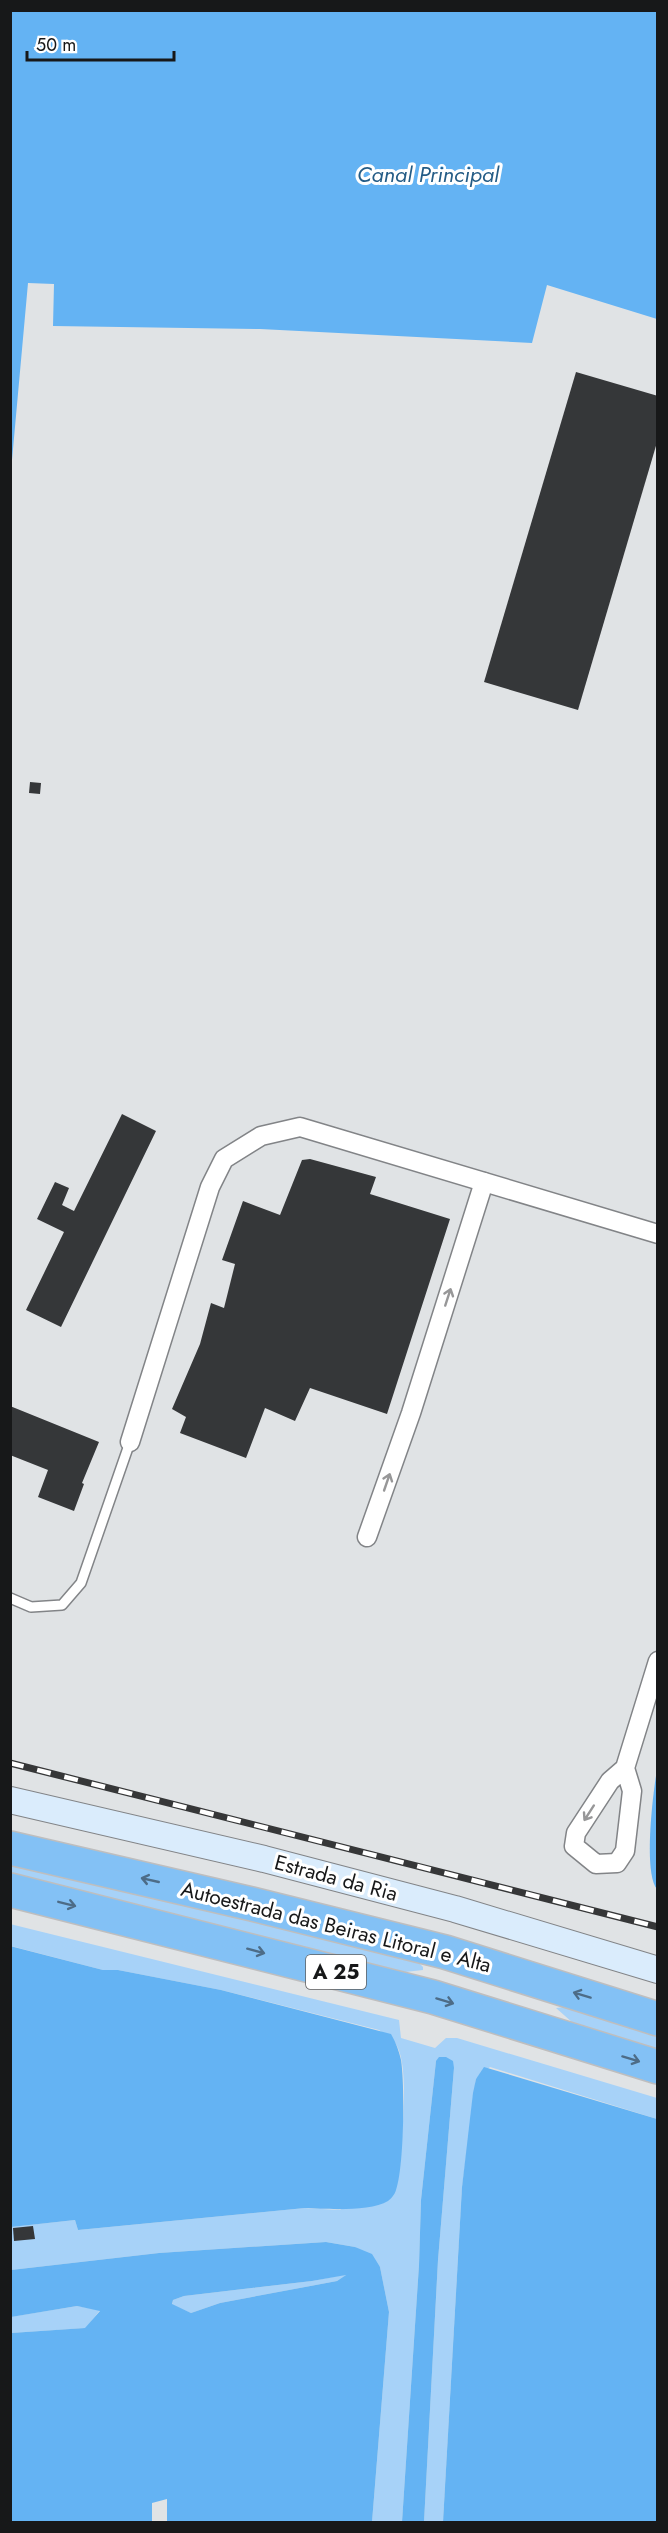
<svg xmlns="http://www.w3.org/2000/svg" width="668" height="2533" viewBox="0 0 668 2533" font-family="Jost,sans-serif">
	<rect width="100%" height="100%" fill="#e0e3e5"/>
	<g fill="#a7d2f8">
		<polygon points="10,1860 411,1955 423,1967 423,1970 405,1972 11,1874"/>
		<path d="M 10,1924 L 399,2020 L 401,2038 L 435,2048 L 446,2038 L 457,2038 L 657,2098 L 657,2119 L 490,2067 L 476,2079 L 462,2187 L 443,2522 L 424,2522 L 438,2260 L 454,2068 L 436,2061 L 421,2200 L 419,2265 L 402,2522 L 372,2522 L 389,2312 L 380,2267 L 355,2247 L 326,2242 L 159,2253 L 11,2270 L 10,2227 L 75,2220 L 78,2230 L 305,2208 L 340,2210 L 400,2169 C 401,2139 410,2071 397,2046 C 394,2040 385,2034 379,2030 L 221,1990 L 118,1970 L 103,1970 L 11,1946 Z"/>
		<polygon points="580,2005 657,2030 657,2049 573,2023 556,2008"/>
		<polygon points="348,2274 337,2281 220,2303 191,2313 172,2305 173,2300 184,2296 312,2281"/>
		<polygon points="77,2306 100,2310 86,2328 11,2333 10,2317"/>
	</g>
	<g fill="#64b3f3" fill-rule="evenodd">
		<polygon points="11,10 657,11 657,319 547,285 532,343 260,329 53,326 54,284 28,283 11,471"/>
		<path d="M 657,1770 L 658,1889 L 657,1889 C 643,1873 653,1792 657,1770 Z"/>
		<path d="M 10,1946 L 103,1970 L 118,1970 L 221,1990 L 391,2034 C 396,2043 399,2051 401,2060 C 405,2085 404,2168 396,2190 C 395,2194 391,2199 388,2201 C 370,2212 326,2209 305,2208 L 78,2230 L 75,2220 L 11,2227 Z"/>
		<polygon points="439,2057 446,2057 453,2061 454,2068 438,2260 424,2522 402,2522 419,2265 421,2200 436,2061"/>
		<polygon points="484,2067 657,2119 657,2522 443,2522 462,2187 473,2093 476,2079"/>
		<path d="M 326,2242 L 355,2247 L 372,2254 L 380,2267 L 389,2312 L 372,2522 L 167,2522 L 167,2499 L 152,2503 L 152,2522 L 11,2522 L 11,2333 L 85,2328 L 100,2311 L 77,2306 L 11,2317 L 11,2270 L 159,2253 ZM 346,2275 L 337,2281 L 220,2303 L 191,2313 L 172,2304 L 173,2300 L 184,2296 L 312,2281 Z"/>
	</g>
	<g fill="#353739">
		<polygon points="576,372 658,396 658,439 578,710 484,682"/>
		<polygon points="30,782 41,783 40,794 29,793"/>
		<polygon points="122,1114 156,1131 61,1327 26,1310 64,1232 37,1219 55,1182 69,1188 62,1205 74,1211"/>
		<polygon points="310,1159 376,1177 370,1194 450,1219 387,1414 310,1388 295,1421 265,1408 246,1458 180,1433 186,1417 172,1409 200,1344 211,1303 224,1308 235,1264 222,1260 243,1201 280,1215 302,1160"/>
		<polygon points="10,1406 99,1442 82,1483 84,1484 74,1511 38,1497 48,1470 10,1455"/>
		<polygon points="33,2226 35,2239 14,2241 13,2228"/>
	</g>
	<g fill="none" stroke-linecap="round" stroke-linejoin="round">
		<defs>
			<polyline id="lane" points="10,1598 31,1607 62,1605 81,1583 130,1442"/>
			<g id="street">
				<polyline points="130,1442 210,1187 224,1159 261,1136 300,1127 658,1234"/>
				<polyline points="367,1537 411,1413 484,1182"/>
				<polyline points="625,1768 632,1791 625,1851 617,1863 596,1864 574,1846 576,1833 610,1781 625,1768 658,1661"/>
			</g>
			<polyline id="secondary" points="10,1800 264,1859 455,1909 658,1970"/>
			<g id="highway">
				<polyline points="10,1848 252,1904 445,1952 658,2019"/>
				<polyline points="10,1890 433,1997 658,2067"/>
			</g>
		</defs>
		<use href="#lane" stroke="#828487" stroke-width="12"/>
		<use href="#street" stroke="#828487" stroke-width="21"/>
		<use href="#secondary" stroke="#828487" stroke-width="28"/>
		<use href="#highway" stroke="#bebebf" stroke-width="36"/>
		<use href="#lane" stroke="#fff" stroke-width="9"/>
		<use href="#street" stroke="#fff" stroke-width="18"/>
		<use href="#secondary" stroke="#daecfc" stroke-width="26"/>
		<use href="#highway" stroke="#83c1f5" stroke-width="33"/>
		<defs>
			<polyline id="rail" points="10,1763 658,1927"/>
		</defs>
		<use href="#rail" stroke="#363738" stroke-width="7"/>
		<use href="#rail" stroke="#fff" stroke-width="4.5" stroke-dasharray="14" stroke-linecap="butt"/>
	</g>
	<defs><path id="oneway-shaft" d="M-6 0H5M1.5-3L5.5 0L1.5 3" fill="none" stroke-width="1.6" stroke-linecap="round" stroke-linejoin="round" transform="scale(1.5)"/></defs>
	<g stroke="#979798">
		<use href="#oneway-shaft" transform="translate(448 1297) rotate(-72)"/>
		<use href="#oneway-shaft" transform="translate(387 1482) rotate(-71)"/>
		<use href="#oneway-shaft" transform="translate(589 1813) rotate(123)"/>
	</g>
	<g stroke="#4d6c87">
		<use href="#oneway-shaft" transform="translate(150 1880) rotate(-167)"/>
		<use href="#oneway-shaft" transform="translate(67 1904) rotate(14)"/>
		<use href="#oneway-shaft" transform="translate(256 1951) rotate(15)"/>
		<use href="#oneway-shaft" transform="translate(582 1995) rotate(-163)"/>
		<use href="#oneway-shaft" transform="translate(445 2001) rotate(17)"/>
		<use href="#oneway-shaft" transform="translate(631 2059) rotate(17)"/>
	</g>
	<g text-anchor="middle" stroke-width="6" stroke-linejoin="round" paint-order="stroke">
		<rect fill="#fff" stroke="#5d5d5e" stroke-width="1.5" x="306" y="1955" width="60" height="34" rx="4.5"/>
		<g font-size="20" font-weight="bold" fill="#171819">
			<text x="336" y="1979">A 25</text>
		</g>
		<g font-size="21" fill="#171819" stroke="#fff">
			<text transform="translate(336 1878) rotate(15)" y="7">Estrada da Ria</text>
			<text transform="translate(336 1927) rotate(14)" y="7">Autoestrada das Beiras Litoral e Alta</text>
		</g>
		<g font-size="22" font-style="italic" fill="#245c86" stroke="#fff">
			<text x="428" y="182">Canal Principal</text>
		</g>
	</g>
	<rect width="668" height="2533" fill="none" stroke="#171819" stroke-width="24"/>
	<path d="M27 51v9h147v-9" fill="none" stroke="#171819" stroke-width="3"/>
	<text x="36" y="51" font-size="18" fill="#171819" stroke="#ffffff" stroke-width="4.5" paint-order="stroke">50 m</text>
</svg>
